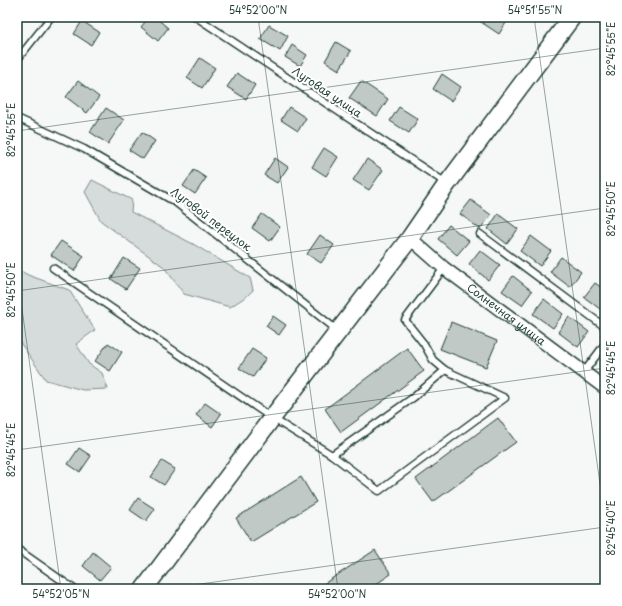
<svg xmlns="http://www.w3.org/2000/svg" width="622" height="606" viewBox="0 0 622 606" font-family="'Playpen Sans',sans-serif">
	<rect width="100%" height="100%" fill="#f6f7f7"/>
	<filter id="ink" filterUnits="userSpaceOnUse"><feTurbulence type="fractalNoise" baseFrequency=".025" numOctaves="2"/><feDisplacementMap in="SourceGraphic" scale="8" xChannelSelector="R" yChannelSelector="G"/><feConvolveMatrix kernelMatrix="1 2 1 2 8 2 1 2 1" color-interpolation-filters="sRGB"/></filter>
	<g filter="url(#ink)">
		<g fill="#d6dcdb" stroke="#7a8c88">
			<polygon points="92,180 132,200 131,212 193,244 250,278 253,290 247,296 230,307 184,294 164,267 101,221 85,192"/>
			<polygon points="17,269 28,275 69,290 95,330 76,344 89,364 102,373 108,389 83,390 46,380 17,338"/>
		</g>
		<g fill="#c0c9c6" stroke="#1f3d34">
			<polygon points="149,17 155,17 168,28 158,41 141,27"/>
			<polygon points="480,17 507,17 509,18 499,34 478,20"/>
			<polygon points="82,21 99,32 91,45 74,34"/>
			<polygon points="269,25 288,36 280,51 260,39"/>
			<polygon points="336,42 351,51 339,70 325,61"/>
			<polygon points="292,45 307,55 300,66 285,57"/>
			<polygon points="200,58 215,68 202,88 187,78"/>
			<polygon points="237,73 255,85 246,99 227,87"/>
			<polygon points="442,74 461,87 451,101 433,89"/>
			<polygon points="78,81 99,97 87,113 66,97"/>
			<polygon points="361,81 388,99 377,116 349,98"/>
			<polygon points="289,107 306,118 298,131 281,120"/>
			<polygon points="399,107 418,119 409,133 390,121"/>
			<polygon points="106,108 124,120 108,144 90,132"/>
			<polygon points="142,132 155,141 143,159 129,150"/>
			<polygon points="324,148 338,157 326,176 312,167"/>
			<polygon points="275,158 288,167 277,183 264,175"/>
			<polygon points="367,159 383,170 369,190 353,180"/>
			<polygon points="194,170 206,178 195,194 183,186"/>
			<polygon points="471,200 491,215 480,229 460,214"/>
			<polygon points="262,214 280,227 270,241 252,228"/>
			<polygon points="498,214 518,229 507,244 488,229"/>
			<polygon points="449,225 469,241 457,255 438,239"/>
			<polygon points="320,235 334,245 321,263 307,254"/>
			<polygon points="531,236 551,251 540,266 520,251"/>
			<polygon points="61,241 84,256 74,271 51,255"/>
			<polygon points="480,250 500,265 488,280 469,264"/>
			<polygon points="561,257 581,272 570,287 550,272"/>
			<polygon points="124,258 140,268 126,289 111,279"/>
			<polygon points="513,276 532,291 522,305 502,291"/>
			<polygon points="595,283 605,290 605,310 604,312 584,297"/>
			<polygon points="544,299 563,314 553,328 533,314"/>
			<polygon points="273,316 286,325 279,335 266,326"/>
			<polygon points="569,317 589,332 578,347 558,332"/>
			<polygon points="451,322 497,341 486,367 440,349"/>
			<polygon points="108,343 122,352 110,371 95,361"/>
			<polygon points="407,348 424,371 341,432 325,409"/>
			<polygon points="252,349 266,358 253,377 239,368"/>
			<polygon points="205,403 221,414 212,427 196,415"/>
			<polygon points="498,418 516,442 433,502 416,479"/>
			<polygon points="79,448 91,456 80,472 68,464"/>
			<polygon points="162,461 175,469 164,485 151,477"/>
			<polygon points="301,477 316,502 251,542 236,518"/>
			<polygon points="138,498 155,509 146,521 130,510"/>
			<polygon points="375,550 391,574 369,589 316,589"/>
			<polygon points="93,552 111,567 100,580 83,566"/>
		</g>
		<g fill="none" stroke-linecap="round" stroke-linejoin="round">
			<defs>
				<g id="lane">
					<polyline points="196,17 446,183"/>
					<polyline points="17,60 51,17"/>
					<polyline points="17,118 84,149 175,202 337,330"/>
					<polyline points="480,234 605,327"/>
					<polyline points="53,268 272,418 332,455 379,491 505,398 445,370 433,360 424,344 405,320 444,268"/>
					<polyline points="584,372 605,344"/>
					<polyline points="332,455 414,397 445,370"/>
					<polyline points="17,549 74,589"/>
				</g>
				<g id="street">
					<path id="s1" d="M 410,238 L 444,268 L 605,388"/>
				</g>
				<polyline id="secondary" points="144,589 272,418 410,238 447,184 572,17"/>
			</defs>
			<use href="#lane" stroke="#1f3d34" stroke-width="9"/>
			<use href="#street" stroke="#1f3d34" stroke-width="15"/>
			<use href="#secondary" stroke="#1f3d34" stroke-width="20"/>
			<use href="#lane" stroke="#fff" stroke-width="6"/>
			<use href="#street" stroke="#fff" stroke-width="12"/>
			<use href="#secondary" stroke="#fff" stroke-width="17"/>
		</g>
	</g>
	<path fill="none" stroke="#1f3d34" stroke-width="1" stroke-opacity="0.45" d="M 258,17 L 338,589M 534,17 L 605,519M 17,131 L 605,48M 17,273 L 61,589M 17,291 L 605,208M 17,450 L 605,368M 165,589 L 605,527"/>
	<g text-anchor="middle" stroke-width="4" stroke-linejoin="round" paint-order="stroke">
		<g font-size="11" fill="#1f3d34" stroke="#fff">
			<text transform="translate(327 92) rotate(34)" y="4">Луговая улица</text>
			<text transform="translate(211 219) rotate(37)" y="4">Луговой переулок</text>
			<text dy="4" stroke="none"><textPath href="#s1" startOffset="123">Солнечная улица</textPath></text>
		</g>
	</g>
	<rect width="622" height="606" fill="none" stroke="#fff" stroke-width="44"/>
	<rect x="22" y="22" width="578" height="562" fill="none" stroke="#1f3d34" stroke-width="1.5"/>
	<g font-size="10" text-anchor="middle" fill="#1f3d34">
		<text x="258" y="14">54°52'00"N</text>
		<text x="535" y="14">54°51'55"N</text>
		<text transform="translate(611 49) rotate(-90)" y="4">82°45'55"E</text>
		<text transform="translate(11 130) rotate(-90)" y="4">82°45'55"E</text>
		<text transform="translate(611 209) rotate(-90)" y="4">82°45'50"E</text>
		<text transform="translate(11 290) rotate(-90)" y="4">82°45'50"E</text>
		<text transform="translate(611 368) rotate(-90)" y="4">82°45'45"E</text>
		<text transform="translate(11 450) rotate(-90)" y="4">82°45'45"E</text>
		<text transform="translate(611 528) rotate(-90)" y="4">82°45'40"E</text>
		<text x="61" y="598">54°52'05"N</text>
		<text x="337" y="598">54°52'00"N</text>
	</g>
</svg>
